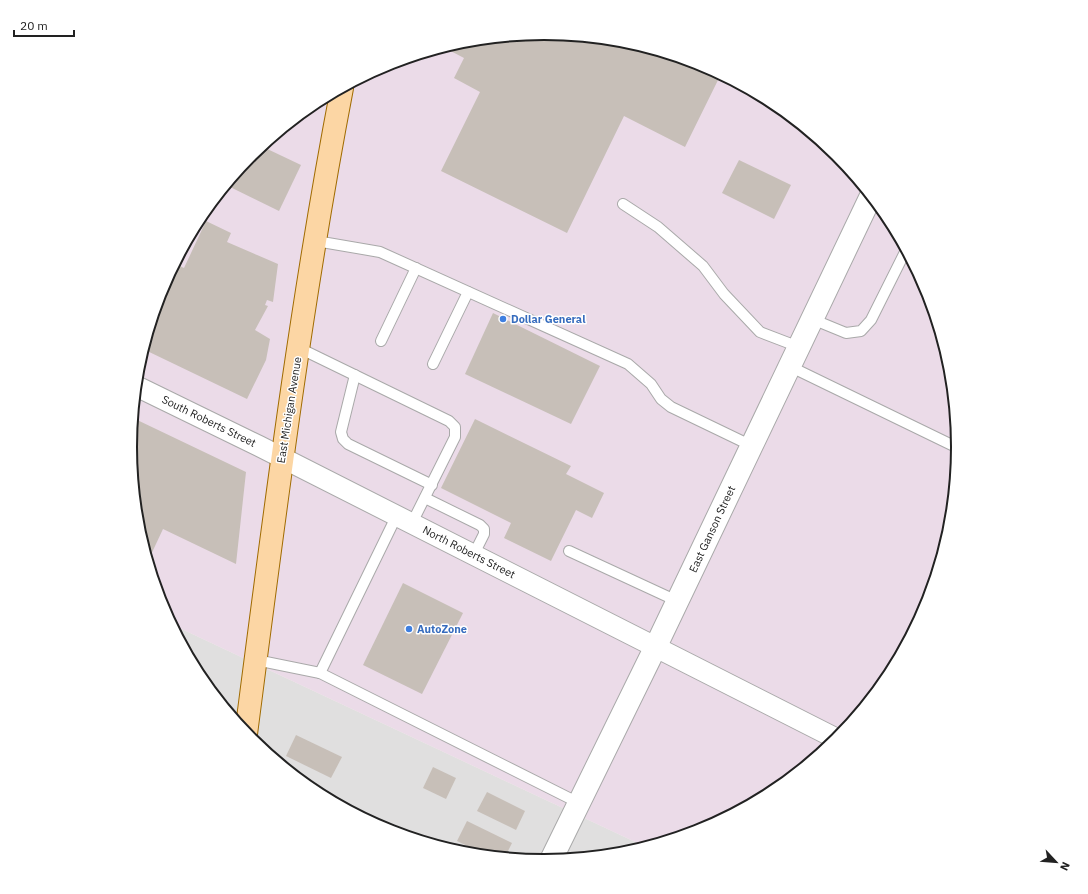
<svg xmlns="http://www.w3.org/2000/svg" width="1088" height="894" viewBox="0 0 1088 894" font-family="'IBM Plex Sans',sans-serif">
	<rect width="100%" height="100%" fill="#f2efe9"/>
	<polygon fill="#e0dfdf" points="171,624 646,847 625,853 544,861 463,853 385,829 314,791 251,740 200,677"/>
	<polygon fill="#ebdbe8" points="544,33 625,41 703,65 774,103 837,154 888,217 927,289 950,366 958,447 950,528 926,606 888,677 837,740 774,791 702,830 646,847 171,624 161,605 138,528 130,447 138,366 162,288 200,217 251,154 314,103 386,64 463,41"/>
	<g fill="#c7bfb8">
		<polygon points="544,33 625,41 703,65 721,74 685,147 624,116 567,233 441,171 480,92 454,78 464,58 443,47 463,41"/>
		<polygon points="261,146 301,165 279,211 226,185 251,154"/>
		<polygon points="739,160 791,185 774,219 722,193"/>
		<polygon points="206,221 231,233 227,242 278,264 273,302 267,300 265,305 268,306 255,330 270,339 266,360 247,399 143,349 162,288 175,264 184,268"/>
		<polygon points="493,313 600,366 571,424 465,374"/>
		<polygon points="133,418 246,472 236,564 163,529 148,561 138,528 130,447"/>
		<polygon points="475,419 571,466 566,474 604,493 592,518 576,510 551,561 504,538 511,523 441,488"/>
		<polygon points="403,583 463,613 422,694 363,665"/>
		<polygon points="296,735 342,757 331,778 286,756"/>
		<polygon points="433,767 456,778 446,799 423,788"/>
		<polygon points="487,792 525,811 516,830 477,811"/>
		<polygon points="467,821 512,843 505,857 486,855 457,841"/>
		<polygon points="461,848 474,854 459,852"/>
	</g>
	<g fill="none" stroke-linecap="round" stroke-linejoin="round">
		<defs>
			<g id="service">
				<polyline points="623,204 658,227 703,266 724,294 760,332 799,347"/>
				<polyline points="316,241 380,252 628,364 651,384 661,399 671,407 752,446"/>
				<polyline points="812,319 846,333 861,331 871,320 906,250"/>
				<polyline points="381,341 416,268"/>
				<polyline points="299,348 449,421 455,427 455,437 412,523"/>
				<polyline points="433,364 468,292"/>
				<polyline points="789,366 958,448"/>
				<polyline points="355,375 341,432 343,439 348,444 432,485"/>
				<polyline points="425,498 480,525 484,529 484,534 474,554"/>
				<polyline points="569,551 677,601"/>
				<polyline points="256,660 320,673 579,803"/>
				<polyline points="320,673 397,515"/>
			</g>
			<polyline id="minor" points="136,386 259,446 837,739"/>
			<polyline id="tertiary" points="551,860 656,646 871,196"/>
			<path id="primary" d="M 246,734 C 274,518 301,302 342,88"/>
		</defs>
		<use href="#service" stroke="#a9a9a9" stroke-width="12"/>
		<use href="#minor" stroke="#a9a9a9" stroke-width="22"/>
		<use href="#tertiary" stroke="#a9a9a9" stroke-width="24"/>
		<use href="#primary" stroke="#a06b00" stroke-width="24"/>
		<use href="#service" stroke="#fff" stroke-width="10"/>
		<use href="#minor" stroke="#fff" stroke-width="20"/>
		<use href="#tertiary" stroke="#fff" stroke-width="22"/>
		<use href="#primary" stroke="#fcd6a4" stroke-width="22"/>
	</g>
	<g fill="#3f7fe0" stroke="#fff" stroke-width="1.5">
		<circle cx="503" cy="319" r="4"/>
		<circle cx="409" cy="629" r="4"/>
	</g>
	<g text-anchor="middle" stroke-width="3" stroke-linejoin="round" paint-order="stroke">
		<g font-size="11" font-weight="bold" fill="#366cbe" stroke="#fff" text-anchor="start">
			<text x="511" y="323">Dollar General</text>
			<text x="417" y="633">AutoZone</text>
		</g>
		<g font-size="11" fill="#222" stroke="#fff">
			<text transform="translate(289 410) rotate(-81)" y="4">East Michigan Avenue</text>
			<text transform="translate(209 421) rotate(26)" y="4">South Roberts Street</text>
			<text transform="translate(712 529) rotate(-65)" y="4">East Ganson Street</text>
			<text transform="translate(469 552) rotate(27)" y="4">North Roberts Street</text>
		</g>
	</g>
	<path d="M0 0H1088V894H0ZM137 447a407 407 0 1 1 814 0a407 407 0 1 1-814 0Z" fill="#fff" fill-rule="evenodd"/>
	<path fill="none" stroke="#222" stroke-width="2" d="M137 447a407 407 0 1 1 814 0a407 407 0 1 1-814 0Z"/>
	<g transform="translate(1056 862) rotate(116)" stroke="#ffffff" stroke-width="3" paint-order="stroke">
	<path d="M0-3L7 15L0 10L-7 15Z" fill="#222222"/>
	<text y="-6" font-size="11" font-weight="bold" text-anchor="middle" fill="#222222">N</text>
	</g>
	<path d="M14 30v6h60v-6" fill="none" stroke="#222222" stroke-width="2"/>
	<text x="20" y="30" font-size="12" fill="#222222" stroke="#ffffff" stroke-width="3" paint-order="stroke">20 m</text>
</svg>
